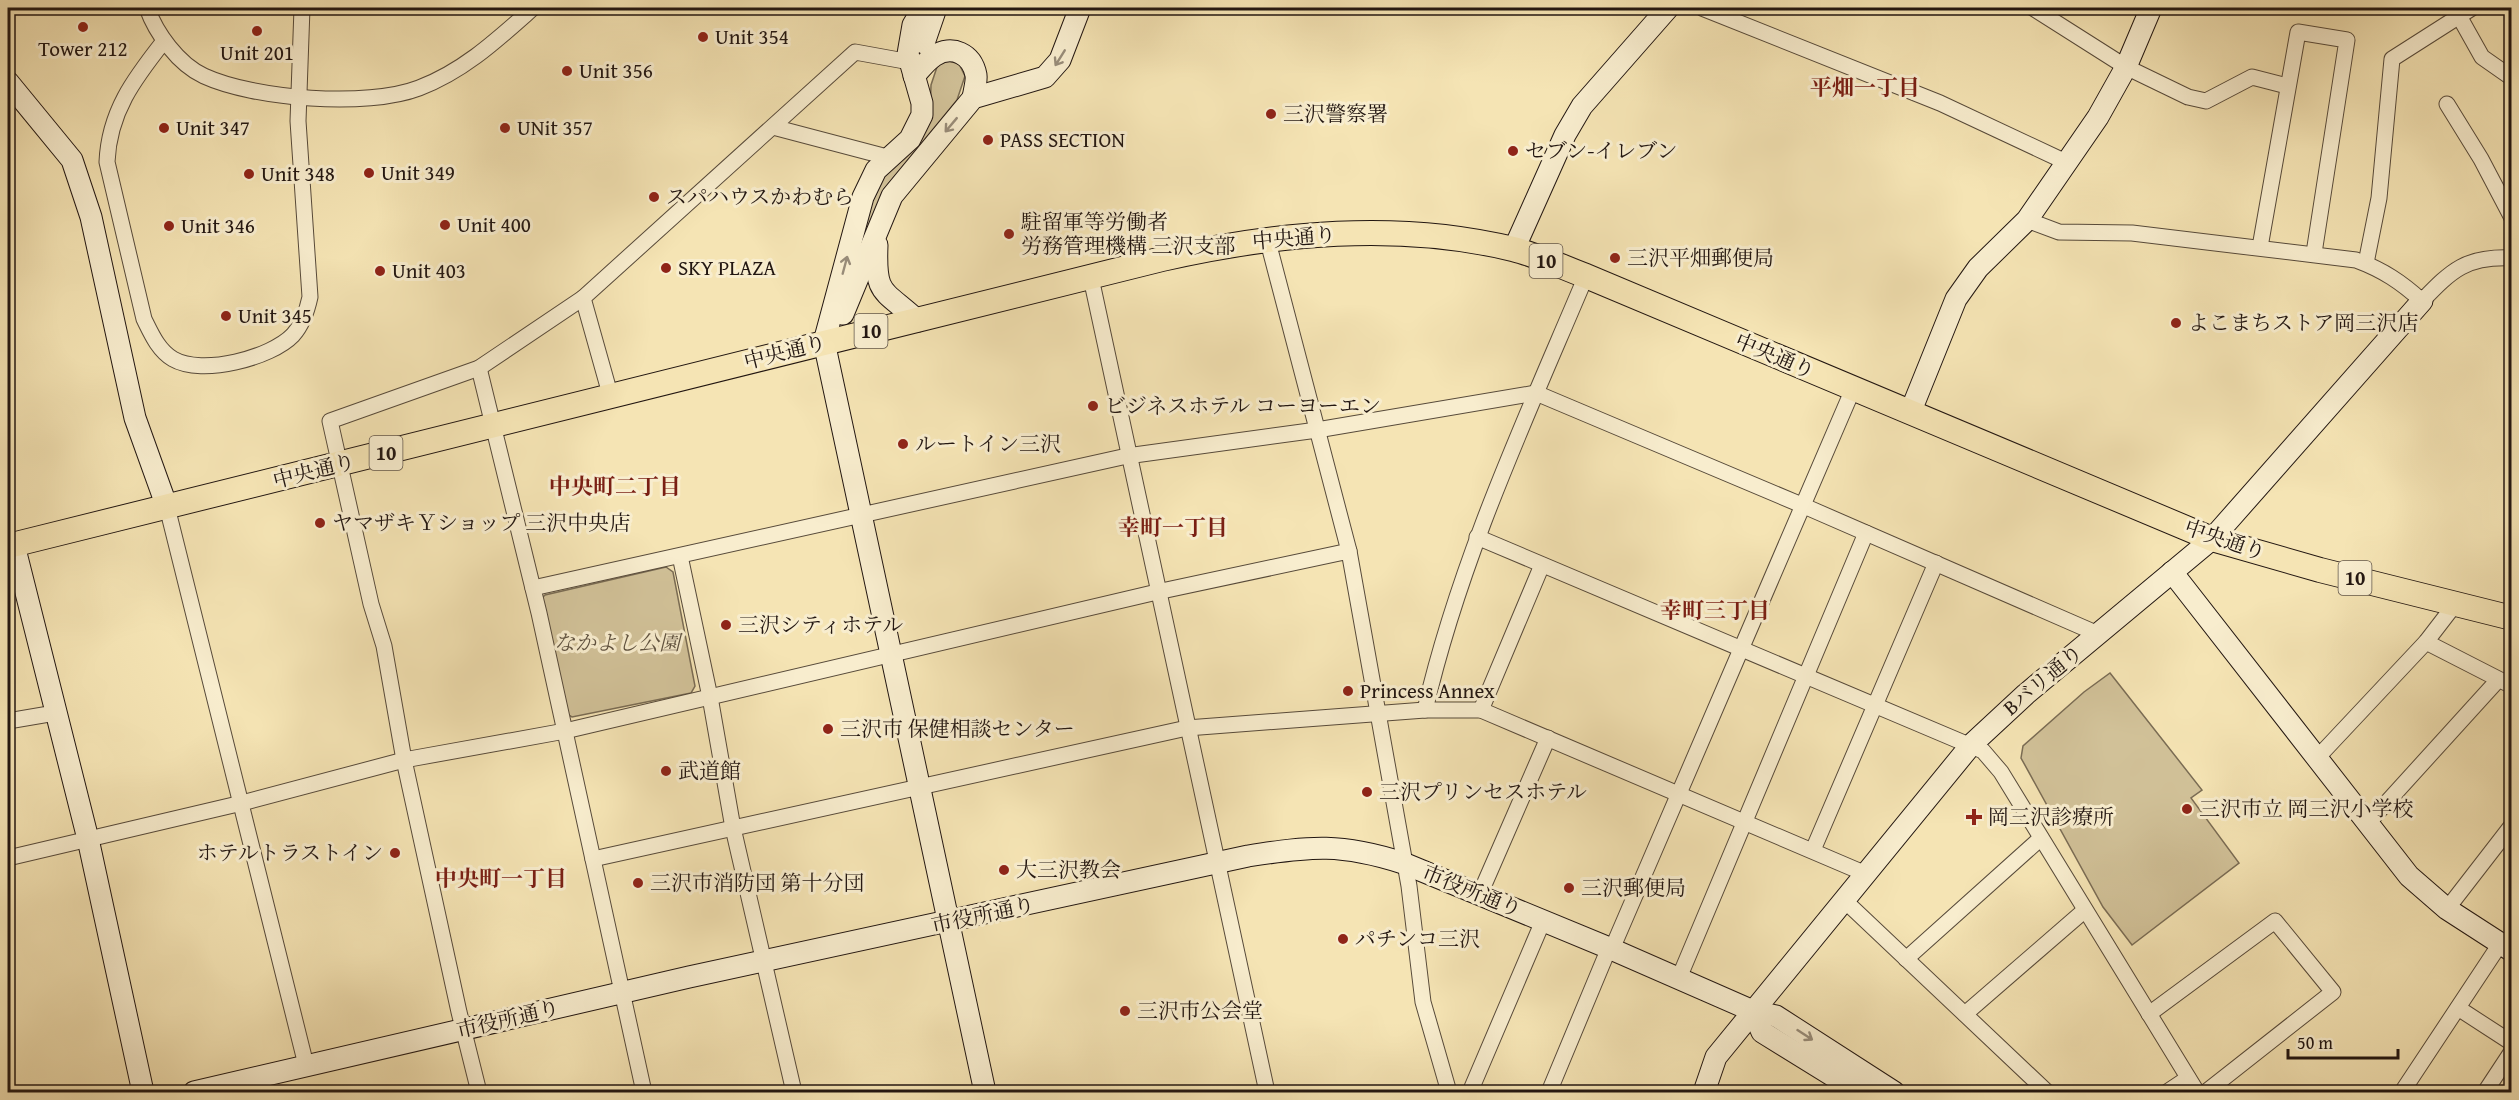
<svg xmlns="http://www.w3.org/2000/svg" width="2519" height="1100" viewBox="0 0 2519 1100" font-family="'Gentium Book Plus','Noto Serif JP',serif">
	<rect width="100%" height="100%" fill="#f5e4b4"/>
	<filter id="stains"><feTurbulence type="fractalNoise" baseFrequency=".00333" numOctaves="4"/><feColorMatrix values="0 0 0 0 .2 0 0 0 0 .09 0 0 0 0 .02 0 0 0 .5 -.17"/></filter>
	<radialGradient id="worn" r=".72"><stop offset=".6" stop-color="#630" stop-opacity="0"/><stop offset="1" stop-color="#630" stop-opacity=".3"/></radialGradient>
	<g fill="#d1c198" stroke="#7a6c54" stroke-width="1.5">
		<polygon points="946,60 959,64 965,76 957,100 884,189 848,293 877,181 930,119 931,85 938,64"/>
		<polygon points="666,567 673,572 695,686 691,693 572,717 567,714 542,598 545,595"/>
		<polygon points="2110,673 2202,790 2191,798 2239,863 2132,945 2103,907 2021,758 2023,746 2084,692"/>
	</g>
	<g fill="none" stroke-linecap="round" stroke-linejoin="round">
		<defs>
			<g id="street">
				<path d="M 147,8 C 156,33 178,64 204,76 C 254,99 367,108 419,88 C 464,71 498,39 533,8"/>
				<polyline points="1702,8 1940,103 2068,163"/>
				<polyline points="2033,8 2126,67 2188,97 2206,101 2252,77 2287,86"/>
				<polyline points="2459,16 2482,57 2512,78"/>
				<path d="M 164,41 C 134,79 109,112 107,162 L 144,319 C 151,333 158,350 173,359 C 202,376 271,358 293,335 C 303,324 307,311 310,297 L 298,121 L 302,8"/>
				<polyline points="2447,104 2481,159 2512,218"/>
				<polyline points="773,127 887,157"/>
				<path d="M 2027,220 L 2059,232 L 2132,233 L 2356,260 C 2383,270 2401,282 2422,301 C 2452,270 2466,256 2512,258"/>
				<polyline points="1267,238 1349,551"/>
				<polyline points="2260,247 2298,32 2347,40 2314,253"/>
				<polyline points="2366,263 2379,198 2392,59 2472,8"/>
				<path d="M 1586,276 C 1526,418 1460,559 1425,710 L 1481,710 L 1866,874"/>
				<polyline points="1091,278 1267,1092"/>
				<polyline points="479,368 539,613 644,1092"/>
				<polyline points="610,394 583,298 855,52 910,62"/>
				<polyline points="167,507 306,1065"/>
				<polyline points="1477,537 1983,751 2001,772 2197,1092"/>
				<polyline points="680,556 710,697 733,828 794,1092"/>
				<polyline points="533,588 1127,456 1317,430 1536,393 1804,506 2098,634"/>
				<polyline points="2426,642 2512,686"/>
				<polyline points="1481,710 1542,565"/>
				<polyline points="8,721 55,713"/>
				<polyline points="2318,757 2426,642 2456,603"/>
				<polyline points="2369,822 2498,680"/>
				<polyline points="1813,850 1936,563"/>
				<polyline points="8,858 242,803 404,760 565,731 1157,592 1349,551 1409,886 1423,1002 1449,1092"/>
				<polyline points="593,859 1187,728 1425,710"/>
				<polyline points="1480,894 1548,738"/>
				<polyline points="1844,900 2047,1092"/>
				<polyline points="2447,909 2512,825"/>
				<polyline points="1612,949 1853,389"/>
				<polyline points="1906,959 2041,838"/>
				<polyline points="1679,978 1866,533"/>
				<polyline points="2458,1008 2512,1043"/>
				<polyline points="1965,1014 2085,910"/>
				<polyline points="2149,1014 2275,921 2333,992 2206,1092"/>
				<polyline points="479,1092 459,1012 404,760 384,646 371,604 330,421 479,368 583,298"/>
				<polyline points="1470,1092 1543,921"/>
				<polyline points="1549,1092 1609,948"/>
				<polyline points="2167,1092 2188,1078"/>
				<polyline points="2402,1092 2500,944"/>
				<polyline points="2485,1092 2512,1051"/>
			</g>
			<g id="secondary">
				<polyline points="923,8 913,25 908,54 922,103 922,115 910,139 876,170 863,197 824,342 985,1092"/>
				<polyline points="924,43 936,8"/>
				<path d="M 914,76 C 920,70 926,61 934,56 C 952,44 972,54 976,75 C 977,81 974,91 973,98"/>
				<polyline points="8,82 72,160 91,217 135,418 167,507"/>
				<path d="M 877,245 C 875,296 882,288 918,321"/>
				<polyline points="1514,249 1565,135 1582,106 1668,8"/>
				<polyline points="843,314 892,196 973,98 1045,77 1060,60 1080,8"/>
				<polyline points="1910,413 1956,299 1978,268 2027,220 2098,117 2126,67 2151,8"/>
				<polyline points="14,545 88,839 143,1092"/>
				<polyline points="2172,572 2409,876 2447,909 2512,951"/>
				<polyline points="1753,1011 1762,1032 1859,1092"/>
				<path d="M 194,1092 L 689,977 L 1248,856 C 1312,846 1341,843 1403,863 L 1609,948 L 1753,1011 L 1776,1016 L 1894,1092"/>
				<polyline points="1704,1092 1716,1057 1971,745 2026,694 2212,539 2422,301"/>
			</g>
			<path id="primary" d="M 8,546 L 1162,259 C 1277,233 1397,221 1513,249 C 1537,255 1562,267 1586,276 L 2212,539 L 2320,570 L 2512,618"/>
		</defs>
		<use href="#street" stroke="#574a3a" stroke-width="17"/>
		<use href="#secondary" stroke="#221611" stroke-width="23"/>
		<use href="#primary" stroke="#221611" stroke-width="26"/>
		<use href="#street" stroke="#f8edce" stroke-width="15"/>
		<use href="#secondary" stroke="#f8edce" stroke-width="21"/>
		<use href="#primary" stroke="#f5e4b4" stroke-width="24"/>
	</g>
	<defs><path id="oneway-shaft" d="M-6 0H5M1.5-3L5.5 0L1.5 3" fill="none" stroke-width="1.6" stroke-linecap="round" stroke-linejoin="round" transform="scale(1.5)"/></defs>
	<g stroke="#988c79">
		<use href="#oneway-shaft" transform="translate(1060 58) rotate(122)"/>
		<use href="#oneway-shaft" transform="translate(951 125) rotate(130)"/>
		<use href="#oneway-shaft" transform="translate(845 265) rotate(-75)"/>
		<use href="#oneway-shaft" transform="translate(1805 1035) rotate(33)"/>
	</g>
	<g fill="#8f2418" stroke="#f8edce" stroke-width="2">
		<circle cx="83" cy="27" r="6"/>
		<circle cx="257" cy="31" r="6"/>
		<circle cx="703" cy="37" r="6"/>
		<circle cx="567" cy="71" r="6"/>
		<circle cx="1271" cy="114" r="6"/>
		<circle cx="164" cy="128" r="6"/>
		<circle cx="505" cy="128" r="6"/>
		<circle cx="988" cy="140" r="6"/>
		<circle cx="1513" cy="151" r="6"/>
		<circle cx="369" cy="173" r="6"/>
		<circle cx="249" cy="174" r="6"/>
		<circle cx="654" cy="197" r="6"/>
		<circle cx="445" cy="225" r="6"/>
		<circle cx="169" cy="226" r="6"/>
		<circle cx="1009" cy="234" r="6"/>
		<circle cx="1615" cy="258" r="6"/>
		<circle cx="666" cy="268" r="6"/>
		<circle cx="380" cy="271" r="6"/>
		<circle cx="226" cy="316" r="6"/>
		<circle cx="2176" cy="323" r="6"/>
		<circle cx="1093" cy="406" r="6"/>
		<circle cx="903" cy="444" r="6"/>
		<circle cx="320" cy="523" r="6"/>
		<circle cx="726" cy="625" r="6"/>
		<circle cx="1348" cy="691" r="6"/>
		<circle cx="828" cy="729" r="6"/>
		<circle cx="666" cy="771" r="6"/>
		<circle cx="1367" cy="792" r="6"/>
		<circle cx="2187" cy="809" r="6"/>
		<path d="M1971 808h6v6h6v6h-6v6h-6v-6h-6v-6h6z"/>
		<circle cx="395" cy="853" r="6"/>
		<circle cx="1004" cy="870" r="6"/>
		<circle cx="638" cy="883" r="6"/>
		<circle cx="1569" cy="888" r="6"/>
		<circle cx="1343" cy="939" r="6"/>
		<circle cx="1125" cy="1011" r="6"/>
	</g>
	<g text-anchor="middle" stroke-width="6" stroke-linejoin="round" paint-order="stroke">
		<g fill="#f8edce" stroke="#62564a" stroke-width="1.5">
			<rect x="1529.5" y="244" width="33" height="34" rx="4.5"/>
			<rect x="854.5" y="314" width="33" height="34" rx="4.5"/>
			<rect x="369.5" y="436" width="33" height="34" rx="4.5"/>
			<rect x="2338.5" y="561" width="33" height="34" rx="4.5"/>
		</g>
		<g font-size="20" font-weight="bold" fill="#221611">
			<text x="1546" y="268">10</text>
			<text x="871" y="338">10</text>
			<text x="386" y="460">10</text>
			<text x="2355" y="585">10</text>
		</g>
		<g font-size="21" fill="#221611" stroke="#f8edce" text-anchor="start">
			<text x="715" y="44">Unit 354</text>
			<text x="83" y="56" text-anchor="middle">Tower 212</text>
			<text x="257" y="60" text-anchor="middle">Unit 201</text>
			<text x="579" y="78">Unit 356</text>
			<text x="1283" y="121">三沢警察署</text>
			<text x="176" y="135">Unit 347</text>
			<text x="517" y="135">UNit 357</text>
			<text x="1000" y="147">PASS SECTION</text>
			<text x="1525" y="158">セブン-イレブン</text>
			<text x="381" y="180">Unit 349</text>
			<text x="261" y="181">Unit 348</text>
			<text x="666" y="204">スパハウスかわむら</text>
			<text x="1021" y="229">駐留軍等労働者<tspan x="1021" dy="24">労務管理機構 三沢支部</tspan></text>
			<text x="457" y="232">Unit 400</text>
			<text x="181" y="233">Unit 346</text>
			<text x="1627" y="265">三沢平畑郵便局</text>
			<text x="678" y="275">SKY PLAZA</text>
			<text x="392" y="278">Unit 403</text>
			<text x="238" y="323">Unit 345</text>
			<text x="2188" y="330">よこまちストア岡三沢店</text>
			<text x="1105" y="413">ビジネスホテル コーヨーエン</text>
			<text x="915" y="451">ルートイン三沢</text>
			<text x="332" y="530">ヤマザキＹショップ 三沢中央店</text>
			<text x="738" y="632">三沢シティホテル</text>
			<text x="1360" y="698">Princess Annex</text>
			<text x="840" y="736">三沢市 保健相談センター</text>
			<text x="678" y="778">武道館</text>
			<text x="1379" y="799">三沢プリンセスホテル</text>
			<text x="2199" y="816">三沢市立 岡三沢小学校</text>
			<text x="1988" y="824">岡三沢診療所</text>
			<text x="383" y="860" text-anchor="end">ホテルトラストイン</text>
			<text x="1016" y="877">大三沢教会</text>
			<text x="650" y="890">三沢市消防団 第十分団</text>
			<text x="1581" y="895">三沢郵便局</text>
			<text x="1355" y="946">パチンコ三沢</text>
			<text x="1137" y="1018">三沢市公会堂</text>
		</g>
		<g font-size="21" fill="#221611" stroke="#f8edce">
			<text transform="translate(1294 238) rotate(-5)" y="7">中央通り</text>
			<text transform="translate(785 352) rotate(-14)" y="7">中央通り</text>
			<text transform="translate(1775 356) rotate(23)" y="7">中央通り</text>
			<text transform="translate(314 471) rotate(-14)" y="7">中央通り</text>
			<text transform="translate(2225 540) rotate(19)" y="7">中央通り</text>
			<text transform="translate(2043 680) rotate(-40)" y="7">Bバリ通り</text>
			<text transform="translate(1472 891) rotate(22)" y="7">市役所通り</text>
			<text transform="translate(983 915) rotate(-12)" y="7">市役所通り</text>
			<text transform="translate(508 1019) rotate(-13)" y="7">市役所通り</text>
		</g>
		<g font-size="21" font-style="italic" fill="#5f5240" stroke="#f8edce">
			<text x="617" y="650">なかよし公園</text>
		</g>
		<g font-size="22" font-weight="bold" fill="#7a1f14" stroke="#f8edce">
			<text x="1865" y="95">平畑一丁目</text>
			<text x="615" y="494">中央町二丁目</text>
			<text x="1173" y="535">幸町一丁目</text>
			<text x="1715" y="618">幸町三丁目</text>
			<text x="501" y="886">中央町一丁目</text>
		</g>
	</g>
	<rect width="2519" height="1100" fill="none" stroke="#f5e4b4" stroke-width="30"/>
	<rect x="9" y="9" width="2501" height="1082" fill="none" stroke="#221611" stroke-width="3"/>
	<rect x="15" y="15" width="2489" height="1070" fill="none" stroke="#221611" stroke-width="1.5"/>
	<path d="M2288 1049v9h110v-9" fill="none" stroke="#221611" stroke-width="3"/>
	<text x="2297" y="1049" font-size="18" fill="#221611" stroke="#f8edce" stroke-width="4.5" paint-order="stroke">50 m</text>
	<rect width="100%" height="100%" filter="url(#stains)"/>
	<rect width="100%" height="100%" fill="url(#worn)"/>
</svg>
